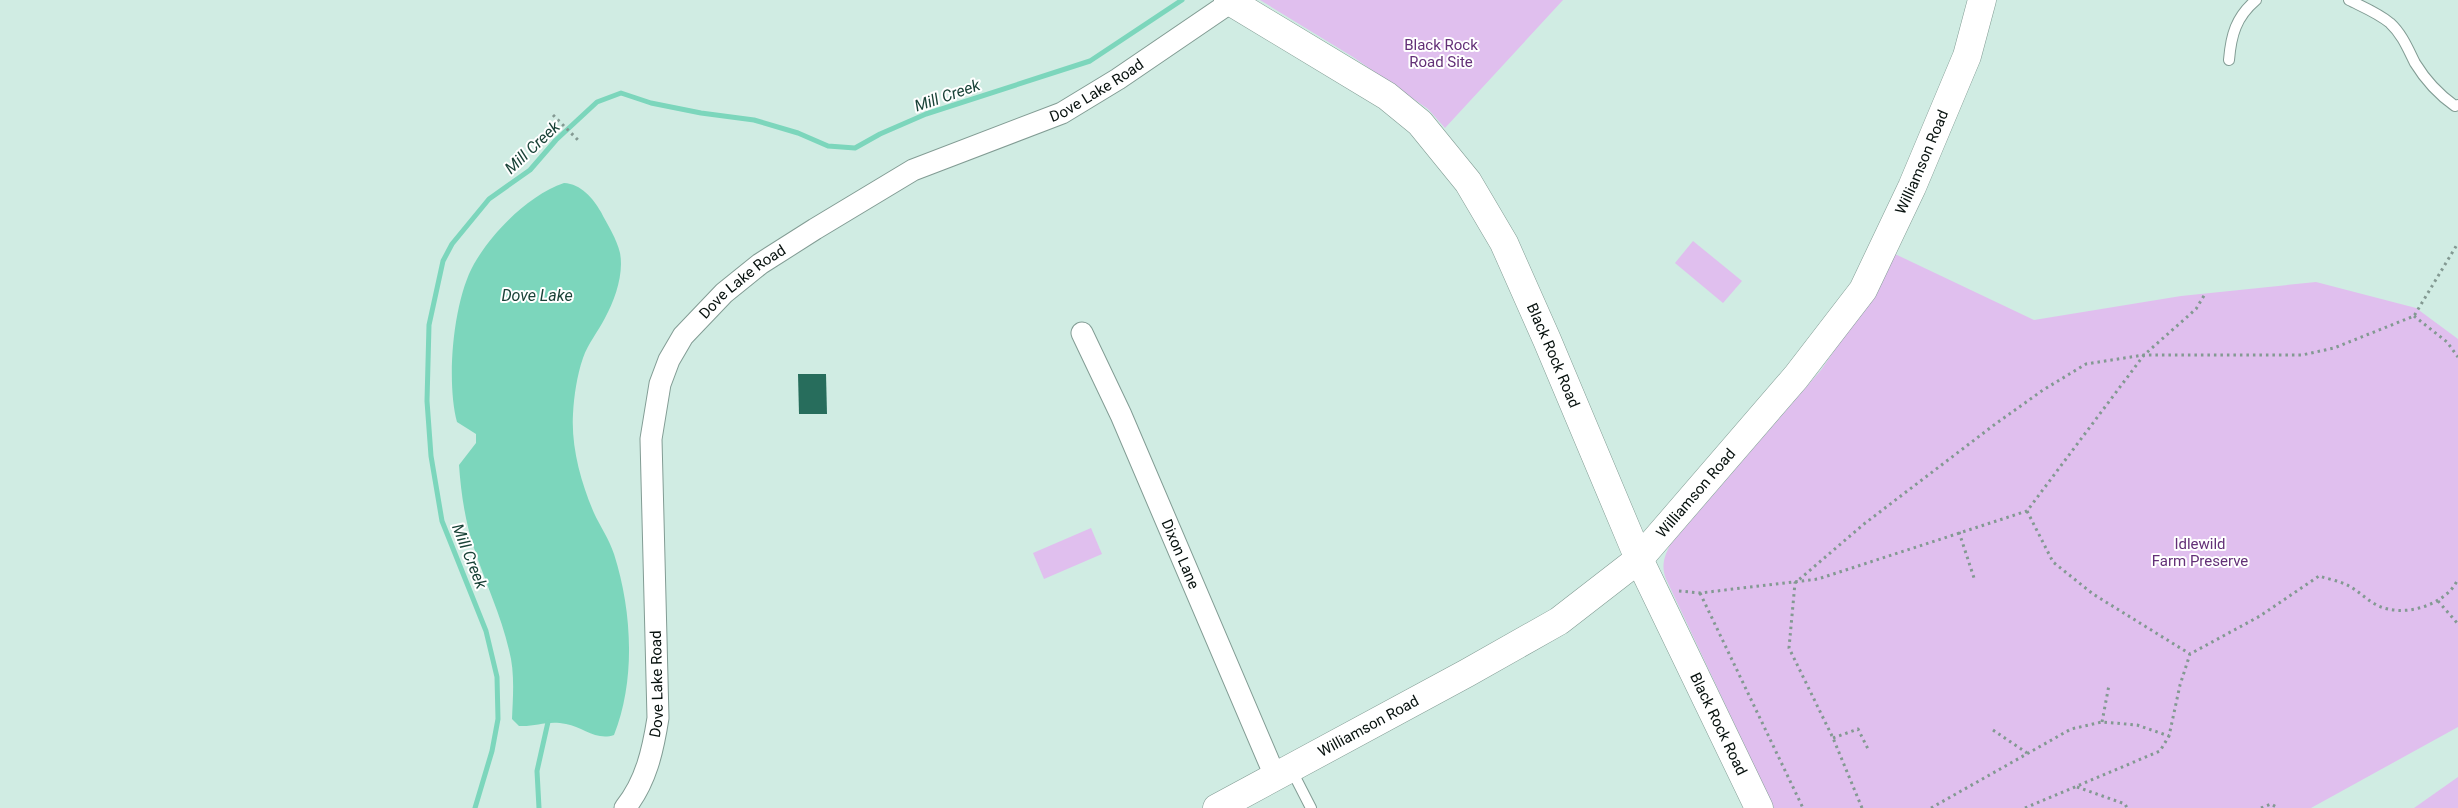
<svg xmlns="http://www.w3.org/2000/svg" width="2458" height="808" viewBox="0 0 2458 808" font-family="Roboto,sans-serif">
	<rect width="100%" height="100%" fill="#d0ece3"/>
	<g fill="#e0bfee">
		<polygon points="1260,0 1563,0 1445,128 1428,109 1353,57"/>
		<polygon points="1693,241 1742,281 1723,303 1675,263"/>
		<path d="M 1895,254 L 2034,320 L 2181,296 L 2316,282 L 2416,308 L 2458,339 L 2458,727 L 2311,808 L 1774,808 L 1666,579 C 1661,566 1664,557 1670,545 L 1821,370 L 1865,306 Z"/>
		<polygon points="1091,528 1102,554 1044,579 1033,553"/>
		<polygon points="2458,777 2458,808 2414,808"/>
	</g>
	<path fill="#7cd6bc" d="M 564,183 C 581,184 593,198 601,212 C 607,224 617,239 620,253 C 624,274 615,300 605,318 C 598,332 588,343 583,358 C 577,375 574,396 573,414 C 571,447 581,483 594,513 C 600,526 609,539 614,554 C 632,610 636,680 614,735 C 596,741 583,727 566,724 C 547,720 536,727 519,726 L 512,719 C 513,696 515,672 509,650 C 501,615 485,582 474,548 C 465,521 461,493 459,465 L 476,443 L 476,434 L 457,422 C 446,381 453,301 474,264 C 493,231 529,195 564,183 Z"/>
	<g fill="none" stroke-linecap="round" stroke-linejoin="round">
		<g stroke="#7cd6bc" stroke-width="5">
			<polyline points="475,808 492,751 498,719 497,677 486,631 442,521 431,456 427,401 429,325 443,261 452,244 489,199 530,170 556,140 597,102 621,93 651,103 701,113 754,120 798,133 828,146 855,148 880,134 926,114 1090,61 1182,0"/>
			<polyline points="539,808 537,771 548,722"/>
		</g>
	</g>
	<polygon fill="#276d5c" points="798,374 826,374 827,414 799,414"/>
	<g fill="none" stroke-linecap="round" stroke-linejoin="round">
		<defs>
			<g id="lane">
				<path d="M 2349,0 C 2363,7 2378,13 2390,23 C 2402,34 2408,49 2415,63 C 2426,81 2438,94 2455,106 L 2458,105"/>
				<path d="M 2229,60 C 2231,35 2236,17 2256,0"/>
				<polyline points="1291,769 1311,808"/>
			</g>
			<g id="street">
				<path id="s1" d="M 1082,333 L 1121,415 L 1275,776"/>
				<path id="s2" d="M 625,808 C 646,782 653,750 658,718 L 651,439 L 660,384 L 669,360 L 683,336 L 724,293 L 760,264 L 815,229 L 913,170 L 1062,113 L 1118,79 L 1231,2"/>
			</g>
			<g id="secondary">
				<path id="s3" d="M 1228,0 L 1387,96 L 1420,123 L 1468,182 L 1504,243 L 1547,340 L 1639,559 L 1759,808"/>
				<path id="s4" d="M 1217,808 L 1467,673 L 1559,621 L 1639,559 L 1796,377 L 1863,290 L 1912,187 L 1967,56 L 1982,0"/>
			</g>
		</defs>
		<use href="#lane" stroke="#829c94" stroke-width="12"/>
		<use href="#street" stroke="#829c94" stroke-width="23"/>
		<use href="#secondary" stroke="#829c94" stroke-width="29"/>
		<g stroke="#839992" stroke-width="3" stroke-dasharray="2.5 4" stroke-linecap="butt">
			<polyline points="553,115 579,141"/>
			<polyline points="2414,316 2447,342 2458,357"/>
			<polyline points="2027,511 2053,562 2093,594 2190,654"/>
			<polyline points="1959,532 1975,581"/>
			<polyline points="1679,591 1700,593 1818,579 2027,511 2144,355 2196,309 2205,294"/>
			<polyline points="1700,593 1803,808"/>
			<polyline points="2438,601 2458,624"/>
			<polyline points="2102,722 2109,685"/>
			<polyline points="1993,730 2027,753"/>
			<polyline points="1833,738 1858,729 1869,751"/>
			<polyline points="2077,787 2125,804 2127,808"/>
			<polyline points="1862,808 1833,738 1789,648 1795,583 1864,524 1994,425 2043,390 2086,364 2144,355 2302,355 2334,348 2414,316 2458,243"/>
			<path d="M 1931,808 L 2071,729 L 2102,722 L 2137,725 L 2169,736 L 2180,685 L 2190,654 L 2260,616 L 2319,576 C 2328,579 2340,581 2349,586 C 2362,593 2372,606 2388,609 C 2413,615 2448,602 2458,579"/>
			<polyline points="2025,808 2160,751 2169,736"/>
			<polyline points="2261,808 2271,804 2278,808"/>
		</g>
		<use href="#lane" stroke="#fff" stroke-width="10"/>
		<use href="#street" stroke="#fff" stroke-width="21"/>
		<use href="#secondary" stroke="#fff" stroke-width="28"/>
	</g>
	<g text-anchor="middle" stroke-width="4" stroke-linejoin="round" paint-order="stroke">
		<g font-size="15" fill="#633077" stroke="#fff">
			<text x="1441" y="50">Black Rock<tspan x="1441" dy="17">Road Site</tspan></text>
			<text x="2200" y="549">Idlewild<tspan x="2200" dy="17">Farm Preserve</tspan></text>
		</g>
		<g font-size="15" fill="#07110e" stroke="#fff">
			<text dy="5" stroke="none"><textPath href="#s2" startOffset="971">Dove Lake Road</textPath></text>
			<text dy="5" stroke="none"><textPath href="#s4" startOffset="982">Williamson Road</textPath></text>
			<text dy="5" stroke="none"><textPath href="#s2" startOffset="566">Dove Lake Road</textPath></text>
			<text dy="5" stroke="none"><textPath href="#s3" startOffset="498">Black Rock Road</textPath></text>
			<text dy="5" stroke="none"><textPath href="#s4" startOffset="578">Williamson Road</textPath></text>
			<text dy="5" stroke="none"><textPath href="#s1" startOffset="242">Dixon Lane</textPath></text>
			<text dy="5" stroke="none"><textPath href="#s2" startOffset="131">Dove Lake Road</textPath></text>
			<text dy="5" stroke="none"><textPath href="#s3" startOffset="902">Black Rock Road</textPath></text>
			<text dy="5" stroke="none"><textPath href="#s4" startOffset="172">Williamson Road</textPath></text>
		</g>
		<g font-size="16" font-style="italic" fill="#194237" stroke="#fff">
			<text transform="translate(947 95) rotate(-19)" y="6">Mill Creek</text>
			<text transform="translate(532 147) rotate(-43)" y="6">Mill Creek</text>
			<text x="537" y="301">Dove Lake</text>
			<text transform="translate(470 556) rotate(68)" y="6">Mill Creek</text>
		</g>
	</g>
</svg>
